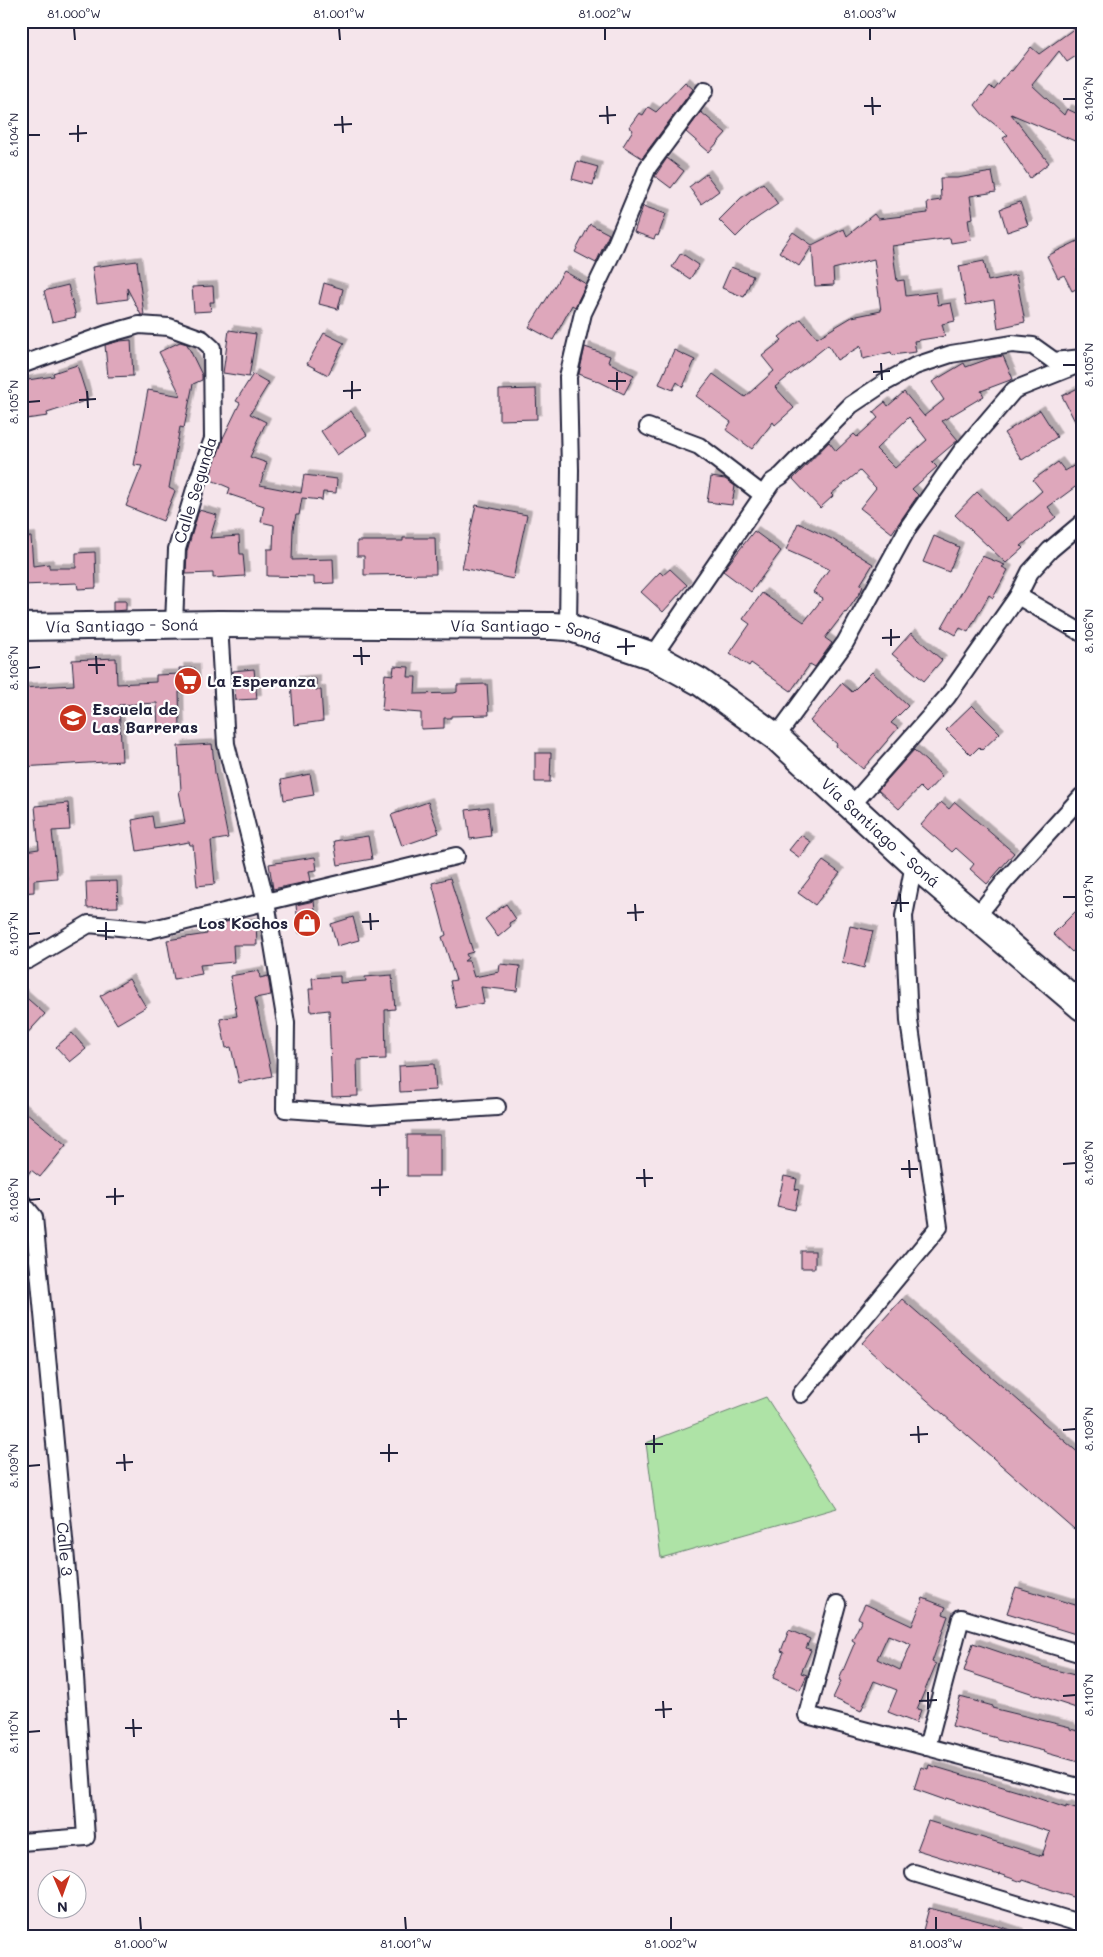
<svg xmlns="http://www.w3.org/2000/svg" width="1103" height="1957" viewBox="0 0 1103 1957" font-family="Mali,sans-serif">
	<defs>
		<filter id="shadow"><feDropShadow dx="4.5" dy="-4.5" stdDeviation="0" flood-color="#0004"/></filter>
	</defs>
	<rect width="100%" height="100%" fill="#f5e5eb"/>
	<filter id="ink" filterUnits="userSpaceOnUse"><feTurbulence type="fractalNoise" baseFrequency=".02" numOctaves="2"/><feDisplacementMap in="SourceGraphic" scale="10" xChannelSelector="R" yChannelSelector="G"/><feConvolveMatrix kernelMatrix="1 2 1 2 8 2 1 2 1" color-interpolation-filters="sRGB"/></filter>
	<g filter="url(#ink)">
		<polygon fill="#aee3a6" stroke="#688270" points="766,1397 837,1508 661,1558 646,1443"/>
		<g fill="#dea7bb" stroke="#22223b" fill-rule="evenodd" filter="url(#shadow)">
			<polygon points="1075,28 1082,38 1082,52 1067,62 1059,51 1032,85 1064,115 1067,109 1082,116 1082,131 1077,142 1011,114 1049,163 1030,178 1003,138 1008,135 983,115 975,105 990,86 994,90 1010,70 1012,71 1031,47 1039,54"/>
			<polygon points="685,82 693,89 642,158 623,146 633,130 629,127 639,113 643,115 648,107 656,112"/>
			<polygon points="701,112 726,133 709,152 686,132"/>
			<polygon points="667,158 684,171 671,188 655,176"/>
			<polygon points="577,161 598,167 593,185 572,179"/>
			<polygon points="992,172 996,192 970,196 973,218 968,219 971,240 951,243 950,238 892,246 897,281 904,280 906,296 936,292 938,305 951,303 955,321 942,324 945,336 914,341 916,352 892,355 891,352 863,359 861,346 837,360 828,345 775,387 794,408 775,425 773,422 752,449 726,430 731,422 696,396 713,374 745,397 774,371 762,356 782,340 779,337 801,319 817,338 852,317 881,311 874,259 833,269 834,285 815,286 812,246 799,266 779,252 793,232 812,245 844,229 847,236 874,214 878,219 928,213 927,202 941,200 940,178 957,178"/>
			<polygon points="706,174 719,191 701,204 689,187"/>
			<polygon points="763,183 778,204 751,222 736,237 719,220 741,198"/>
			<polygon points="1020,202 1028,225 1007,232 1000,209"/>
			<polygon points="643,206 666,214 658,236 656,235 654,239 634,232"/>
			<polygon points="590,224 609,234 596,263 575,252"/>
			<polygon points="1082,239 1082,267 1077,269 1082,278 1082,286 1072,291 1064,275 1058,278 1047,256"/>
			<polygon points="681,253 699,265 690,279 672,267"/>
			<polygon points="137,261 144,315 141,315 127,288 128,299 97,303 92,267"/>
			<polygon points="984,261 988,281 1016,275 1025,322 998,328 994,300 966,305 959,266"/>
			<polygon points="731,267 753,276 744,297 722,288"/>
			<polygon points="564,271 586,284 575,307 572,305 553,340 529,327"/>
			<polygon points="324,283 343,289 338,309 319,304"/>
			<polygon points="68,285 76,317 52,322 44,291"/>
			<polygon points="213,286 214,302 210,302 211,311 194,312 192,287"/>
			<polygon points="229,330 256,334 249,377 223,373"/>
			<polygon points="324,333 344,343 328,375 307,364"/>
			<polygon points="131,340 133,376 108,377 105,345 120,341"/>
			<polygon points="180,342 187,344 202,375 202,380 193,384 184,428 180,427 169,488 175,491 163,521 126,506 142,466 134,465 148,390 181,396 159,352"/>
			<polygon points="585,347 610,356 608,362 634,375 624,394 600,382 579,374"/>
			<polygon points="674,350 695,360 683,387 677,382 673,390 659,384"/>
			<path d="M 1003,356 L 1013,379 L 981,391 L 984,396 L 942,421 L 958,440 L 932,462 L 937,467 L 912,489 L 918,495 L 892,533 L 860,508 L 876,488 L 860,471 L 831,494 L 833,496 L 820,508 L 793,479 L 829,442 L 836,451 L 854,434 L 857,437 L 878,418 L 873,412 L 885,402 L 888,406 L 904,392 L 924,416 L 944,400 L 932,382 L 964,363 L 966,367 L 991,358 ZM 909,417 L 927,440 L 895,468 L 876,449 Z"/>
			<polygon points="77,365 88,400 47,413 48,416 26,419 21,381 54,376 53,373"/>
			<polygon points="253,374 269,383 250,414 266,422 250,457 267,463 260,485 301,493 304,475 337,479 336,493 323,492 322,500 302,498 299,515 296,515 293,529 292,560 333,559 334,583 314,584 314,577 267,576 267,549 273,549 274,525 261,522 264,506 228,494 230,488 209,479 223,438 240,403 236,401"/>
			<polygon points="1082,386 1082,435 1062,396"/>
			<polygon points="536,389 537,419 499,420 499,390"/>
			<polygon points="1040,410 1057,437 1022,460 1004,433"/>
			<polygon points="351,411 367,435 337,455 321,431"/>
			<polygon points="1058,462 1065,471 1075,465 1082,475 1082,482 1048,507 1056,517 1021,546 1023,548 1006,563 955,515 977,492 1007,521 1042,491 1033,480"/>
			<polygon points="711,477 725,479 735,486 732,505 707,502"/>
			<polygon points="476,505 527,515 513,579 462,568"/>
			<polygon points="199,510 217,515 210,538 239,536 240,554 243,554 245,576 213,578 213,573 186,574 187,551"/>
			<polygon points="798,523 832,539 873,564 860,585 863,586 861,591 846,613 845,612 825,638 832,643 815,667 810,664 791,691 751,663 749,666 730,653 750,624 743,619 762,593 804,622 823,598 813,592 829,569 786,550"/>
			<polygon points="754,531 781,551 751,592 723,571"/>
			<polygon points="934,536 959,547 949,572 923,562"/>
			<polygon points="31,537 33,566 49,564 49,568 76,568 76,553 95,552 96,588 78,589 77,583 21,585 21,538"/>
			<polygon points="403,538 435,538 436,574 364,575 364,556 357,556 357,541 403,541"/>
			<polygon points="982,556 1005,565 1002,567 1008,570 993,598 989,595 968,632 960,628 956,635 942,627"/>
			<polygon points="670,569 687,585 663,612 641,592 660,572 663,575"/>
			<polygon points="113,601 126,601 126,610 113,611"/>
			<polygon points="911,633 942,660 924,681 892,654"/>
			<polygon points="116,658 117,684 156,682 156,675 180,674 179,668 195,668 196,692 179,692 180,730 158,731 157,703 119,705 122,761 21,767 21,688 74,685 72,660"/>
			<polygon points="394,666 409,667 408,677 416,677 415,694 454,693 457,692 457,685 487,684 489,715 451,716 451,718 444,718 444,728 421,729 421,713 382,710 385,674 393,675"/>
			<polygon points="254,669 257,699 236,700 233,671"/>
			<polygon points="872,672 908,706 891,723 898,728 863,769 836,746 837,744 810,721 842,683 852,692"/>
			<polygon points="316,679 316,690 321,690 323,721 294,725 291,681"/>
			<polygon points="972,705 1000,733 982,750 979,747 971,755 946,730"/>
			<polygon points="212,744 215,773 228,838 211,841 215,884 197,886 193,845 190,845 189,842 137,851 132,820 152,816 154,828 185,823 179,791 181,790 178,746"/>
			<polygon points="914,750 942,776 926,793 920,787 899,809 878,790"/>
			<polygon points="535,753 551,753 550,782 535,782"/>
			<polygon points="310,774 314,795 284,800 281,780"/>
			<polygon points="428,802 439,833 402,846 391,815"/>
			<polygon points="941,802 949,809 955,802 1014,853 987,884 970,869 974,864 956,848 952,852 921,825"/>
			<polygon points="68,803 70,830 52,831 57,878 34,880 34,892 21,893 21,877 28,877 25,851 39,849 35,806"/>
			<polygon points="488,807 491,836 470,839 466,810"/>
			<polygon points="801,835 811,842 800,858 789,850"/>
			<polygon points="368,836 372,859 338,865 334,841"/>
			<polygon points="315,857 317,870 309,871 311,881 273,889 269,864"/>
			<polygon points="823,861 840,873 815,905 798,893"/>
			<polygon points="450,878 473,952 466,954 468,958 464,961 469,961 474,977 499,972 500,964 520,966 517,991 481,987 484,1003 456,1008 450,981 456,980 442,937 446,935 432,883"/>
			<polygon points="117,881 118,907 87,908 86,882"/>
			<polygon points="314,901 317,931 299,933 296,905"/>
			<polygon points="506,904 516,919 509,923 511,926 498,937 485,919"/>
			<polygon points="1082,905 1082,943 1072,952 1053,934"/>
			<polygon points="353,917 359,940 337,946 331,924"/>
			<polygon points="230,921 230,923 256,922 257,945 233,945 234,962 200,965 202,974 174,979 167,940 207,934 206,927"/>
			<polygon points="850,926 873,931 864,968 842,962"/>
			<polygon points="259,971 260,978 268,976 271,995 255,998 272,1076 239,1083 231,1047 226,1048 220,1019 237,1016 230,976"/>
			<polygon points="392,975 395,1009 385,1010 386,1059 357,1060 358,1096 332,1097 329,1010 311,1012 309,989 313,989 312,978 340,976 340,983 366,981 365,977"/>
			<polygon points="129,979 146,1007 117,1024 100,996"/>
			<polygon points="21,993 45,1014 21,1040"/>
			<polygon points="72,1033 86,1049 70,1062 56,1047"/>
			<polygon points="434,1064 436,1090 400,1092 399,1066"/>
			<polygon points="21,1108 66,1145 40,1177 31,1170 21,1183"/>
			<rect x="407" y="1135" width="33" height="41"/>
			<polygon points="784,1176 797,1179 795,1189 799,1190 795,1210 777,1206"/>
			<rect x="801" y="1251" width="14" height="17"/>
			<polygon points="902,1299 1082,1456 1082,1521 1074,1529 862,1343"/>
			<polygon points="1016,1587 1082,1607 1082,1636 1007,1613"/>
			<path d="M 923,1598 L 946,1607 L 943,1614 L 948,1616 L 932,1662 L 936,1664 L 917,1709 L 921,1710 L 916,1723 L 888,1712 L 897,1690 L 874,1681 L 861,1711 L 833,1698 L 841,1681 L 839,1680 L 855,1642 L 852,1640 L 862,1620 L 858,1618 L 865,1604 L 912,1626 ZM 888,1635 L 911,1644 L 900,1670 L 877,1659 Z"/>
			<polygon points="789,1630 810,1639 806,1648 811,1650 801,1673 807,1675 800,1690 773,1678 784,1652 781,1651"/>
			<polygon points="973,1643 1044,1667 1082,1677 1082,1706 1077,1704 1076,1708 964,1671"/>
			<polygon points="960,1697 993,1706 992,1708 1070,1727 1070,1729 1082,1732 1082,1763 1043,1752 1044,1751 997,1740 997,1738 952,1726"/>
			<polygon points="929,1765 1020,1792 1066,1808 1066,1806 1079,1810 1077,1814 1082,1816 1082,1900 1023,1880 1022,1882 999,1874 999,1875 917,1850 928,1821 1042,1856 1050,1832 946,1798 945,1800 914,1789 921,1767 928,1769"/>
			<polygon points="929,1908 995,1925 1019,1933 1018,1936 929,1936 922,1934"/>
		</g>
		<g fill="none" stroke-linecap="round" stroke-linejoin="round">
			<defs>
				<g id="minor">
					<polyline points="21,365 107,334 139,325 169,327 202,339 212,348 213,439 195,489 177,549 174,624"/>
					<polyline points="648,427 699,446 763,495"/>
					<polyline points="1018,596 1082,633"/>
					<polyline points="219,624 226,744 266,902 286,1023 285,1109 370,1115 497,1107"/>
					<polyline points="568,627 570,470 568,377 583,313 613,251 648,167 705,90"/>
					<polyline points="653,656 772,482 781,476 851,405 884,383 915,366 951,354 1012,344 1033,346 1054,361 1082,358"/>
					<polyline points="776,737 845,643 909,526 961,452 1014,390 1077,365"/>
					<polyline points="851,806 947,697 1018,596 1030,572 1050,550 1082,523"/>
					<polyline points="977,916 1005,881 1082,796"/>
					<polyline points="21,961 28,960 89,924 149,930 456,856"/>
					<path id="s1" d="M 21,1201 L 34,1217 L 70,1604 L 86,1837 L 21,1842"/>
					<polyline points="801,1394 939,1227 909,1021 904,916 914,864"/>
					<polyline points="837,1604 807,1715 1082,1788"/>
					<polyline points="927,1747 961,1618 1082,1654"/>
					<polyline points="914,1873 1082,1924"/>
				</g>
				<g id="primary">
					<path id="s2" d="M 21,627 L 219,624 L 552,626 L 568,627 L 653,656 L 700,682 L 776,737 L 914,864 L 1082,1007"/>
				</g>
			</defs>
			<use href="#minor" stroke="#22223b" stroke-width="20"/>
			<use href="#primary" stroke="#22223b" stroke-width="30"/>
			<use href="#minor" stroke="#fff" stroke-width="16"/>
			<use href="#primary" stroke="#fff" stroke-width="26"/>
		</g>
	</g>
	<path fill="none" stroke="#22223b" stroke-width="2" d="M 74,28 L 75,40M 339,28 L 340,40M 605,28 L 605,40M 870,28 L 870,40M 872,97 L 873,115M 1063,99 L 1076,99M 607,106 L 608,124M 864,106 L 881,106M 342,116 L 343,133M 599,116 L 616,115M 78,125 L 78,142M 334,125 L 352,124M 69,134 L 87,133M 28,135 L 40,135M 881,363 L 882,380M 1063,365 L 1076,365M 617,372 L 617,390M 873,372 L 890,371M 352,381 L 352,399M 608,381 L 626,381M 87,391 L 88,408M 343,391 L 361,390M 79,400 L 96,399M 28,402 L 40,401M 891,629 L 891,646M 1063,631 L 1076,631M 626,638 L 626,655M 882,638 L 900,637M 361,647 L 362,665M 617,647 L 635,646M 96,656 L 97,674M 353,656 L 370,656M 88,665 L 105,665M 28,668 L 40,667M 900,894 L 901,912M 1063,897 L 1076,897M 891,903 L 909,903M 635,904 L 636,921M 370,913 L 371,930M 627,913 L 644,912M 106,922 L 106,940M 362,922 L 379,921M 97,931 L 115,931M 28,934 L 40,933M 909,1160 L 910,1178M 1063,1164 L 1076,1163M 644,1169 L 645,1187M 901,1169 L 918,1169M 636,1178 L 653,1178M 380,1179 L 380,1196M 115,1188 L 115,1205M 371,1188 L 389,1187M 106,1197 L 124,1196M 28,1200 L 40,1199M 918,1426 L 919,1443M 1063,1430 L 1076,1429M 654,1435 L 654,1453M 910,1435 L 928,1434M 389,1444 L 389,1462M 645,1444 L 663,1444M 380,1453 L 398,1453M 124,1454 L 125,1471M 116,1463 L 133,1462M 28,1466 L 40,1465M 928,1692 L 928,1709M 1063,1696 L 1076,1695M 663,1701 L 664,1718M 919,1701 L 937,1700M 398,1710 L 399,1728M 655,1710 L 672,1709M 133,1719 L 134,1737M 390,1719 L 407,1719M 125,1728 L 142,1728M 28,1732 L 40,1731M 140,1917 L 141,1930M 405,1917 L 406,1930M 671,1917 L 671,1930M 936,1917 L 936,1930"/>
	<defs>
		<symbol id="supermarket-disc" viewBox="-11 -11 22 22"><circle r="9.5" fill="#c8321e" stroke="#fff"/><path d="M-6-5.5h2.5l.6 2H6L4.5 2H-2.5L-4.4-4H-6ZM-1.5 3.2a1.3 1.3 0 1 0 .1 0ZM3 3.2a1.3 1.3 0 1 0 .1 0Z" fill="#fff"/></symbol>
		<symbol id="school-disc" viewBox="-11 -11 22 22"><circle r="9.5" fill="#c8321e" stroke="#fff"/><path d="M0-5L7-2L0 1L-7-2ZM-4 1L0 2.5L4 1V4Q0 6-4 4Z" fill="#fff"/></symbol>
		<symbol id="shop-disc" viewBox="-11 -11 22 22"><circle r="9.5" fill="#c8321e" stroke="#fff"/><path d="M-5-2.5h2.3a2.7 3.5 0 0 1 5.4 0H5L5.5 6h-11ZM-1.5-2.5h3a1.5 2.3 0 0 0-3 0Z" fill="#fff"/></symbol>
	</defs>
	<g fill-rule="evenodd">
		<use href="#supermarket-disc" x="172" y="665" width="32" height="32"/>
		<use href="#school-disc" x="57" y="702" width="32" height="32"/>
		<use href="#shop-disc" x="291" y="907" width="32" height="32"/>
	</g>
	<g text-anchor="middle" stroke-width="4.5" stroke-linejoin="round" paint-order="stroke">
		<g font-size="16" fill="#22223b" stroke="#fff">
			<text transform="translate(195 490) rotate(-73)" y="6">Calle Segunda</text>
			<text dy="6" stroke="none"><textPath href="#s2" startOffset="101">Vía Santiago - Soná</textPath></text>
			<text dy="6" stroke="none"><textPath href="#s2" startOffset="506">Vía Santiago - Soná</textPath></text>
			<text dy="6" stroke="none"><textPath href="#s2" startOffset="926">Vía Santiago - Soná</textPath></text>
			<text dy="6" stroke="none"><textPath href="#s1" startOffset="354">Calle 3</textPath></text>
		</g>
		<g font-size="16" font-weight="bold" fill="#22223b" stroke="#fff" text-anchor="start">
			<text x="207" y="687">La Esperanza</text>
			<text x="92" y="715">Escuela de<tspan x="92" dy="18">Las Barreras</tspan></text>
			<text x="288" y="929" text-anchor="end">Los Kochos</text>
		</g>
	</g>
	<rect width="1103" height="1957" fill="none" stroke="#fff" stroke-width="55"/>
	<g transform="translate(62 1894) rotate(178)"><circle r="24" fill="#ffffff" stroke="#a7a7b1"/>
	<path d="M0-4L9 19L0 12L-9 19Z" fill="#c8321e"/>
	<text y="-8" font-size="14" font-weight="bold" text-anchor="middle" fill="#22223b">N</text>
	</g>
	<rect x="28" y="28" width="1048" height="1902" fill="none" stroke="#22223b" stroke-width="2"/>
	<g font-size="12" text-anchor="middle" fill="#22223b">
		<text x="74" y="18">81.000°W</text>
		<text x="339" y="18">81.001°W</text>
		<text x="605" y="18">81.002°W</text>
		<text x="870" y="18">81.003°W</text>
		<text transform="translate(1089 99) rotate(-90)" y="4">8.104°N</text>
		<text transform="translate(14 135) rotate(-90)" y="4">8.104°N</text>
		<text transform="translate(1089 365) rotate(-90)" y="4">8.105°N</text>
		<text transform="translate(14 402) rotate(-90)" y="4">8.105°N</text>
		<text transform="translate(1089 631) rotate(-90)" y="4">8.106°N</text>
		<text transform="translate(14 668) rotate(-90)" y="4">8.106°N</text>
		<text transform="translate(1089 897) rotate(-90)" y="4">8.107°N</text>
		<text transform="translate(14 934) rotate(-90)" y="4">8.107°N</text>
		<text transform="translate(1089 1163) rotate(-90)" y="4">8.108°N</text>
		<text transform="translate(14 1200) rotate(-90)" y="4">8.108°N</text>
		<text transform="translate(1089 1429) rotate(-90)" y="4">8.109°N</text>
		<text transform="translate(14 1466) rotate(-90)" y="4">8.109°N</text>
		<text transform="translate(1089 1695) rotate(-90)" y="4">8.110°N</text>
		<text transform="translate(14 1732) rotate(-90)" y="4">8.110°N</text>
		<text x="141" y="1948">81.000°W</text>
		<text x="406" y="1948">81.001°W</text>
		<text x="671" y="1948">81.002°W</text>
		<text x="936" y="1948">81.003°W</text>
	</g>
</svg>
